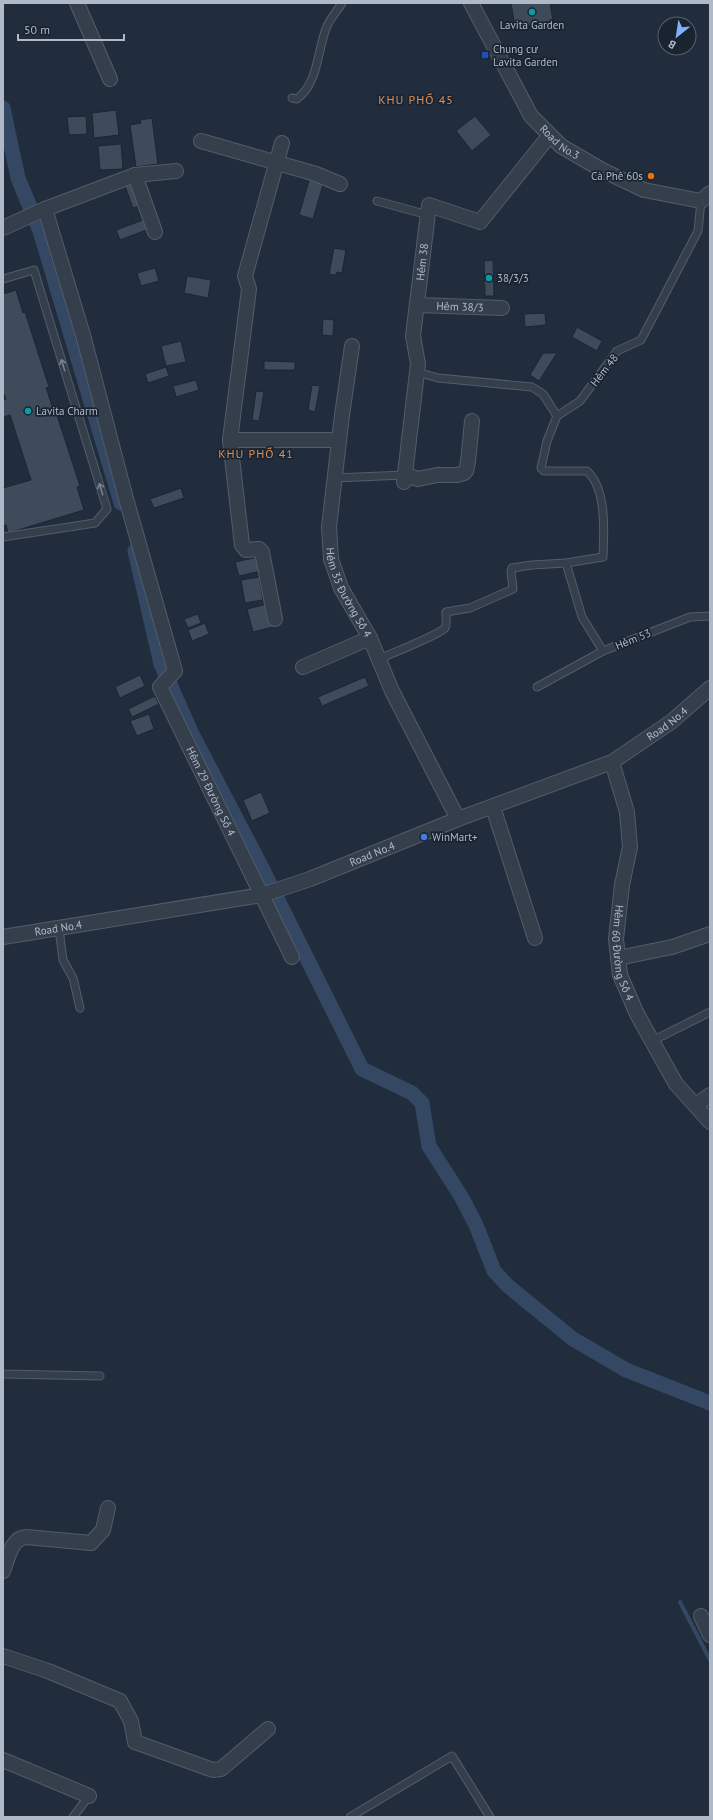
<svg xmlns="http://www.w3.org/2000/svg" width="713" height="1820" viewBox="0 0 713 1820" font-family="'PT Sans',sans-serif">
	<rect width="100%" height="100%" fill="#212d3c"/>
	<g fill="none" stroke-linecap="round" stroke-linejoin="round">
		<polyline stroke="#344864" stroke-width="4" points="680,1602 710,1660"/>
		<g stroke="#344864" stroke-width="15">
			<polyline points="3,108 18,178 40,231 121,503"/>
			<polyline points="135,551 161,664 192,734 260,864 362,1069 412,1093 422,1103 429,1146 462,1198 476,1225 494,1271 508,1286 573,1339 626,1370 710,1403"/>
		</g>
	</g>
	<g fill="#3d4b5b" stroke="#1c2633">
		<polygon points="511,3 550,3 553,21 515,28"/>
		<polygon points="116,110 119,135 94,138 92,113"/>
		<polygon points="86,116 87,134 69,135 67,117"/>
		<polygon points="475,116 491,135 472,151 456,131"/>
		<polygon points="152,118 158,164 136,167 130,125 141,123 140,120"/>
		<polygon points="121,144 123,169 100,170 98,146"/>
		<polygon points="310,177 324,181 313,219 299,215"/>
		<polygon points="134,183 142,205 133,208 125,186"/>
		<polygon points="146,219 149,229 120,240 116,230"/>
		<polygon points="334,248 346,250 342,273 337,272 336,275 329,274"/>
		<polygon points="493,260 494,296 485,296 484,261"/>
		<polygon points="155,268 159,281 141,286 137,273"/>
		<polygon points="187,276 211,280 208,298 184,293"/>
		<polygon points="16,290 23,313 25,312 49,387 46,388 47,390 54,413 56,412 80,486 77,487 84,510 8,533 6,525 3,526 3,488 31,480 10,415 3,417 3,400 6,399 3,391 3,294"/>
		<polygon points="545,313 546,325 525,327 524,314"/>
		<polygon points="323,319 334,320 333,336 322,335"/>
		<polygon points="577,327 602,341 597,351 572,337"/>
		<polygon points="181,341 186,362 166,366 161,346"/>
		<polygon points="543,353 557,353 539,381 530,375"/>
		<polygon points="264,361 295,362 295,370 264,370"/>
		<polygon points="166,367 169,376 148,383 145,374"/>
		<polygon points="196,380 199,390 176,397 173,386"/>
		<polygon points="312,385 320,386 315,412 308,410"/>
		<polygon points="256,391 264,392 259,421 252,420"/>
		<polygon points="181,488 184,498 154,508 150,499"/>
		<polygon points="258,557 261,571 239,576 235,562"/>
		<polygon points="259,577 263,600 245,603 241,580"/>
		<polygon points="267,604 273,627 253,632 247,609"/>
		<polygon points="198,614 201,623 188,628 184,619"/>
		<polygon points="205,623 209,634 192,641 188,630"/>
		<polygon points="140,675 145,686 120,698 115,687"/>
		<polygon points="365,677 369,686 322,706 318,697"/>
		<polygon points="155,696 159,704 132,717 128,709"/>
		<polygon points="149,714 154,729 137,736 130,721"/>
		<polygon points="261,792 270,813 252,821 243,800"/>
	</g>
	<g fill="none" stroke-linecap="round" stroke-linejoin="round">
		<defs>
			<g id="service">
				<path d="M 292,98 L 297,99 C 319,82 317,50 327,26 C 331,18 337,11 342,3"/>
				<polyline points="377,201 428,215"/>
				<polyline points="3,279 34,270 107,509 95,523 3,537"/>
				<polyline points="417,372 438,378 532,387 543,394 557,416"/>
				<polyline points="334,478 405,475"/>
				<polyline points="566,563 582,617 603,651 690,617 710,616"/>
				<path d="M 379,659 C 392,653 437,636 445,628 C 448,623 445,617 446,612 L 470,608 L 513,589 L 511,571 L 512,568 L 532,565 L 566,563 L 603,557 C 604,532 607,489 587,471 L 544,471 L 541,468 L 547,441 L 557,416 L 580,401 L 617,351 L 641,340 L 698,231 L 701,201"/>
				<polyline points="537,687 603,651"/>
				<polyline points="59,929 63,960 73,978 80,1008"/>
				<polyline points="652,1041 710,1012"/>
				<polyline points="3,1374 100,1376"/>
				<polyline points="73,1817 89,1796"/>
				<polyline points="350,1817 452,1756 490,1817"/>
			</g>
			<g id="minor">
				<polyline points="77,3 110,79"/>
				<path id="s1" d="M 471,3 L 531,116 L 561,146 L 602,170 L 644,190 L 701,201 L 710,193"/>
				<polyline points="201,141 316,174 340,184"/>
				<polyline points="135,175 176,171"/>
				<path id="s2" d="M 45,209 L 83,335 L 125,495 L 175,671 L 160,687 L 292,957"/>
				<polyline points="3,228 45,209 135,175 155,232"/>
				<path id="s3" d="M 417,305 L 502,308"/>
				<path id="s4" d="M 352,346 L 342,415 L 329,527 L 331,559 L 341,588 L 370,638 L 392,691 L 458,819"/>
				<polyline points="230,440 339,440"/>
				<polyline points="405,475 418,479 437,475 457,475 464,473 466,471 468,462 472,421"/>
				<path id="s5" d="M 404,482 L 418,364 L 413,336 L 429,205 L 480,222 L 550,135"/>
				<polyline points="275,619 262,552 259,549 246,550 242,545 230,440 249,289 245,276 282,143"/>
				<polyline points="303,667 370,638"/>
				<path id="s6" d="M 612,762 L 627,812 L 630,847 L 622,885 L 616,939 L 620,975 L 637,1014 L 676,1084 L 710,1122"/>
				<polyline points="493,807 535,938"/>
				<path id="s7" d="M 3,937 L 262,895 L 310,879 L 458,819 L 612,762 L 671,722 L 710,688"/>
				<polyline points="618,958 672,947 710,934"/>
				<polyline points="696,1105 710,1095"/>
				<path d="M 3,1571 C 8,1559 11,1538 26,1537 L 91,1543 L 103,1530 L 108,1508"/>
				<polyline points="701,1616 710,1635"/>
				<polyline points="3,1656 48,1671 120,1701 131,1721 135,1742 213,1770 221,1769 268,1729"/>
				<polyline points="3,1760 89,1796"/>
			</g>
		</defs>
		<use href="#service" stroke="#535c6a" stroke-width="9"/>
		<use href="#minor" stroke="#535c6a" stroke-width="16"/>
		<use href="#service" stroke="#353f4c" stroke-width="7"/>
		<use href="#minor" stroke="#353f4c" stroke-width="14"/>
	</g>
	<defs><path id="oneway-shaft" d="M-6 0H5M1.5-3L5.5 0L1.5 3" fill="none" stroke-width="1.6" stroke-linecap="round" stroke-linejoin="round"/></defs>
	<g stroke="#798290">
		<use href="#oneway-shaft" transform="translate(63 365) rotate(-107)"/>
		<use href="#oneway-shaft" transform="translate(101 489) rotate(-107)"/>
	</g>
	<g fill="#0f9aa8" stroke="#1a2431" stroke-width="1.5">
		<circle cx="532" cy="12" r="4"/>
		<circle cx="489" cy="278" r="4"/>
		<circle cx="28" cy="411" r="4"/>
	</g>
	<rect fill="#1a4fb4" stroke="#1a2431" stroke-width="1.5" x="481" y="51" width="8" height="8" rx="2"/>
	<circle fill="#e8710a" stroke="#1a2431" stroke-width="1.5" cx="651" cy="176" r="4"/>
	<circle fill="#3f7fe0" stroke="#1a2431" stroke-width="1.5" cx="424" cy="837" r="4"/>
	<g text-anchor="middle" stroke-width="3.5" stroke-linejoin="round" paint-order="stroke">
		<g font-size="11" fill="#b0b9c8" stroke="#1a2431" text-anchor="start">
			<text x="532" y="29" text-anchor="middle">Lavita Garden</text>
			<text x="493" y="53">Chung cư<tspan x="493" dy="13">Lavita Garden</tspan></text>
			<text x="643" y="180" text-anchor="end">Cà Phê 60s</text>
			<text x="497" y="282">38/3/3</text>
			<text x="36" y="415">Lavita Charm</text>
			<text x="432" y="841">WinMart+</text>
		</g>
		<g font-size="11" fill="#b0b9c8" stroke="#1a2431">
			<text dy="4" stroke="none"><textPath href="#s1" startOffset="167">Road No.3</textPath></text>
			<text dy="4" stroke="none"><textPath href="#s5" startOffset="222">Hẻm 38</textPath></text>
			<text dy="4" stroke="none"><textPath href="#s3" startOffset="43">Hẻm 38/3</textPath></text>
			<text transform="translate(604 370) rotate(-52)" y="4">Hẻm 48</text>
			<text dy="4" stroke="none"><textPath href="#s4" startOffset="252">Hẻm 35 Đường Số 4</textPath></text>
			<text transform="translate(633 639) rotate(-22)" y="4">Hẻm 53</text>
			<text dy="4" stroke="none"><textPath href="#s7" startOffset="704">Road No.4</textPath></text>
			<text dy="4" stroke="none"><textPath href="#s2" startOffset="618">Hẻm 29 Đường Số 4</textPath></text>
			<text dy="4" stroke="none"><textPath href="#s7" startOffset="380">Road No.4</textPath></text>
			<text dy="4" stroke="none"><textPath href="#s7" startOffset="56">Road No.4</textPath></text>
			<text dy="4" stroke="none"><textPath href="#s6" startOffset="195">Hẻm 60 Đường Số 4</textPath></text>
		</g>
		<g font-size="12" letter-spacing="1" fill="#da9059" stroke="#1a2431">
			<text x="416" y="104">KHU PHỐ 45</text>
			<text x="256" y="458">KHU PHỐ 41</text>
		</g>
	</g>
	<rect width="713" height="1820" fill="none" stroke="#b0b9c8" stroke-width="8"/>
	<g transform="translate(677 36) rotate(210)"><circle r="19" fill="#1a2431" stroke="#56606d"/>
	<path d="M0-3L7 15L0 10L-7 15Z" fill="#7fb1fd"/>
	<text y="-6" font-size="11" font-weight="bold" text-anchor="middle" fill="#b0b9c8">B</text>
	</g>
	<path d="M18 34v6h106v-6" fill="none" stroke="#b0b9c8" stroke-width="2"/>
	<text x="24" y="34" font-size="12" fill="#b0b9c8" stroke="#1a2431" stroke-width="3" paint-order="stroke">50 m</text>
</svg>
